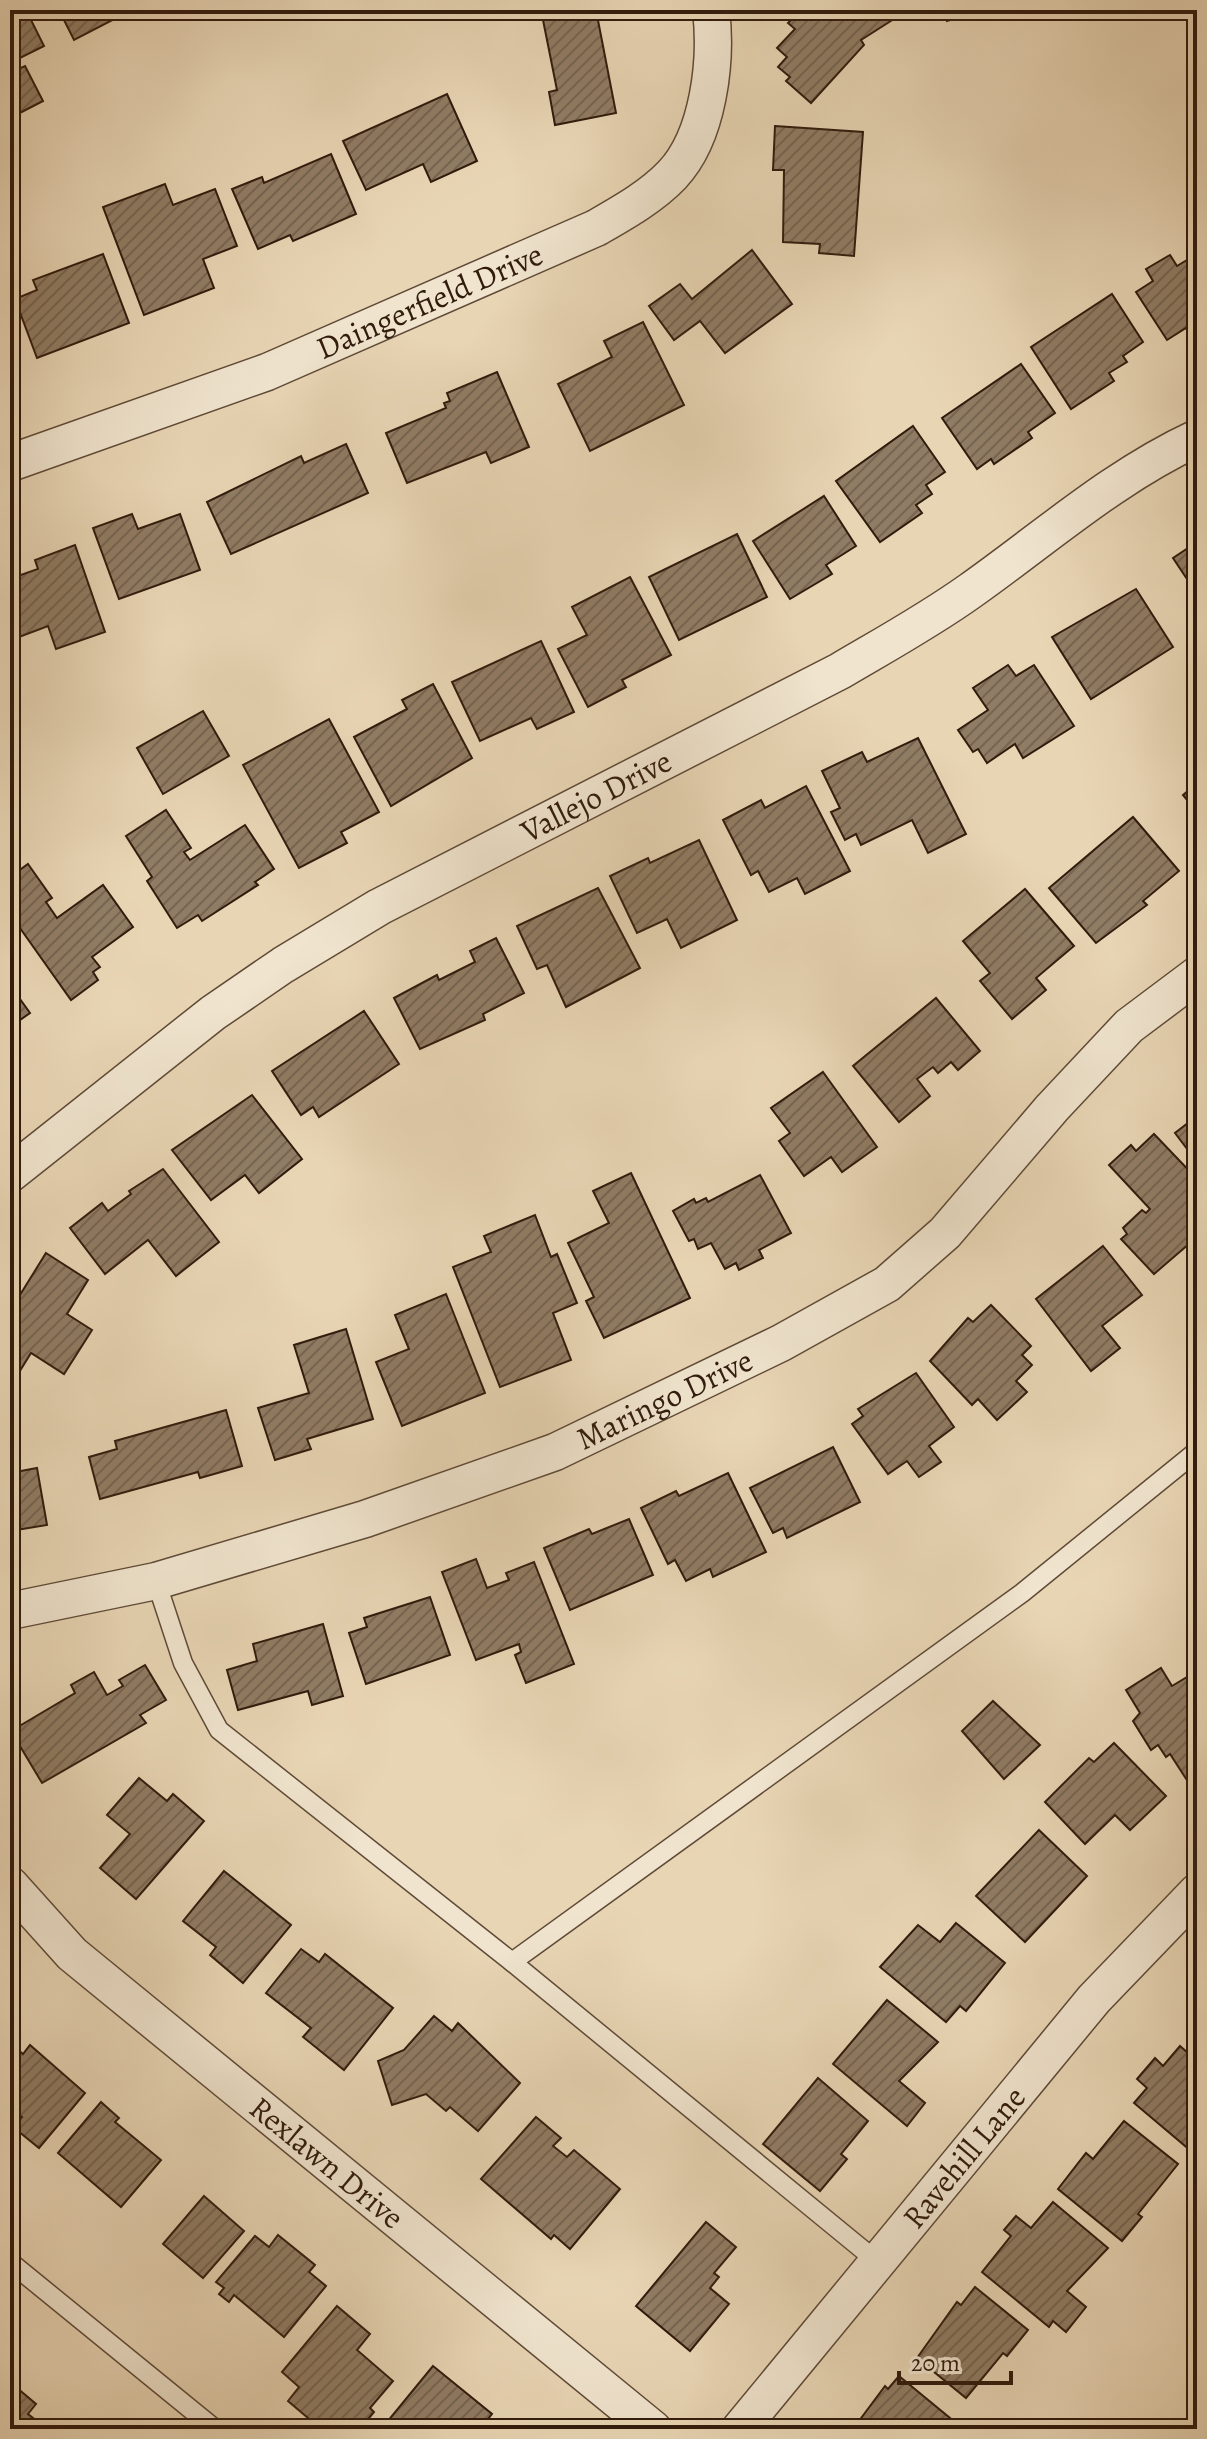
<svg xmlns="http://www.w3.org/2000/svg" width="1207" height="2439" viewBox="0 0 1207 2439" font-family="Alegreya,serif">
	<defs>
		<pattern id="building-hatch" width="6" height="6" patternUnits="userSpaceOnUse" patternTransform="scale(2)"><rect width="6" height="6" fill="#907c64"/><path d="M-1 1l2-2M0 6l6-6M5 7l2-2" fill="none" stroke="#766551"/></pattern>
	</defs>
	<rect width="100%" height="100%" fill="#e8d5b4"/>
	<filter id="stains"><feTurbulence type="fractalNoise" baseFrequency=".0025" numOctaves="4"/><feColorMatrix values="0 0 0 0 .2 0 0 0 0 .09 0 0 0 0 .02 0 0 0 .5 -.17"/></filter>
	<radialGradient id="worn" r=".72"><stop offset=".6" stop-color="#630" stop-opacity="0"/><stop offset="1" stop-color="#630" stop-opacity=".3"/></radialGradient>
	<g fill="url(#building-hatch)" stroke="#311b0d" stroke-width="2">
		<polygon points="10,10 26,10 44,46 10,63"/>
		<polygon points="59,10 126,10 128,12 74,40"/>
		<polygon points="541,10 596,10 616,113 555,125 549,92 557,90"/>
		<polygon points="801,10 811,20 819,10 908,10 861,40 864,45 811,103 786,81 790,77 778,67 787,57 777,48 795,29 788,23"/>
		<polygon points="944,10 983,10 947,21"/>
		<polygon points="25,66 43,101 10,118 10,73"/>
		<polygon points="447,94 477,161 431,182 423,164 366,190 343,141"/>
		<polygon points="775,126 863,132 854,256 819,253 820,244 783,242 784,170 773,170"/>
		<polygon points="331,154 356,214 293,241 290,235 258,249 232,189 262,177 264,183"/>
		<polygon points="165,184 173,205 215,189 237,246 203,259 214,288 144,315 103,207"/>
		<polygon points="752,250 792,304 725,353 700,321 674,340 649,306 680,284 692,299"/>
		<polygon points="103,254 129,323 37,358 15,299 37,290 33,280"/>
		<polygon points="1197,254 1197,328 1189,333 1186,328 1167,340 1136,292 1153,281 1146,269 1170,255 1177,266"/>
		<polygon points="1112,294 1143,342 1123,356 1127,362 1109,373 1114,381 1071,409 1031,347"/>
		<polygon points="643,322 684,405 590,451 558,384 612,357 604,341"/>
		<polygon points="1021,364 1055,413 1028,432 1032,438 994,464 991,459 977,469 942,418"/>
		<polygon points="497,372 529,447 491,463 486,452 407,483 386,433 446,408 444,403 450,401 447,393"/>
		<polygon points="913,426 945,472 926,485 932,494 916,505 922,513 880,542 836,481"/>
		<polygon points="346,444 368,493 231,554 207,502 301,456 304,463"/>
		<polygon points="824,496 856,546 826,565 832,574 790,599 753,541"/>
		<polygon points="132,514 138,529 180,514 200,570 119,599 93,528"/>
		<polygon points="737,534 767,597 679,640 649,577"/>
		<polygon points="1197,542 1197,594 1173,558"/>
		<polygon points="75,545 105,632 56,649 48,626 19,637 10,618 10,557 18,576 38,569 35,560"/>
		<polygon points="630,577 671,655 622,680 626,687 588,707 558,649 587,635 572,607"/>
		<polygon points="1136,589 1173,647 1091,699 1052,637"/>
		<polygon points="541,641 574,712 537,729 531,718 480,741 452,682"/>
		<polygon points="1008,665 1016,676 1034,665 1074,726 1023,758 1015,744 987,763 978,749 973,752 958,730 988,710 973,688"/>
		<polygon points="433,684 472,758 391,806 354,737 407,709 402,700"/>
		<polygon points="203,711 229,756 163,794 137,748"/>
		<polygon points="329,719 379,812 341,832 347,843 299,868 243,765"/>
		<polygon points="918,738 966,834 928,853 912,820 861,845 856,834 845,840 831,812 840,808 822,771 862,752 867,762"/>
		<polygon points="1197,783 1197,812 1183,795"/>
		<polygon points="806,786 850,871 805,894 797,878 769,892 758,871 751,875 723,820 761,800 765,808"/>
		<polygon points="166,810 191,848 184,852 190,860 245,825 274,869 255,882 258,885 202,921 198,915 177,928 147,881 152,877 126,836"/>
		<polygon points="1133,817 1179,871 1143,901 1147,905 1096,943 1049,888"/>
		<polygon points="699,840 737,920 681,948 667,919 637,933 610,876 648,858 650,863"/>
		<polygon points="28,864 52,898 46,902 57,918 103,885 133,927 92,957 100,967 93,972 98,980 71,1000 10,914 10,877"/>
		<polygon points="598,888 640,968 566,1007 547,965 537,969 517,926"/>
		<polygon points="1025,889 1074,946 1036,978 1046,990 1012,1019 980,981 990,973 963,941"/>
		<polygon points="496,938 524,993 483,1014 485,1020 420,1049 394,998 437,975 439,980 475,962 470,951"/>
		<polygon points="10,985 30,1013 10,1027"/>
		<polygon points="936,998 980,1051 958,1070 951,1062 938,1073 933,1067 917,1079 930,1096 899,1122 853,1066"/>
		<polygon points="364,1011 399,1064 319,1117 313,1107 301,1115 272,1071"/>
		<polygon points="823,1072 877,1147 842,1172 831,1157 804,1176 779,1141 790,1133 771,1108"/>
		<polygon points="252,1095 302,1159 259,1193 245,1175 211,1200 172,1150"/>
		<polygon points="1197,1116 1197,1162 1175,1133"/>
		<polygon points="1154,1134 1197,1179 1197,1237 1154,1274 1121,1239 1127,1234 1123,1228 1142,1210 1146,1213 1150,1209 1109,1165 1131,1145 1136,1151"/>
		<polygon points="163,1169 219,1242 176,1276 148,1240 105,1274 70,1228 102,1203 108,1211 131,1194 129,1191"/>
		<polygon points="631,1173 690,1298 604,1338 586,1301 594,1297 568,1243 609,1223 593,1191"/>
		<polygon points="760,1175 791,1233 759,1250 763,1258 739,1270 736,1263 725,1269 711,1243 698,1249 694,1239 689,1241 673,1211 694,1199 696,1203 706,1198 708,1202"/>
		<polygon points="535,1215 551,1257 557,1254 577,1303 553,1313 571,1360 500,1387 453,1267 491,1252 484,1236"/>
		<polygon points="1103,1246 1142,1295 1102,1326 1120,1348 1091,1371 1036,1299"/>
		<polygon points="46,1253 88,1280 67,1314 92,1330 64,1374 31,1353 10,1387 10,1311"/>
		<polygon points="446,1294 485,1393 402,1426 376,1362 409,1349 395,1315"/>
		<polygon points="991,1305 1031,1346 1022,1355 1032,1365 1016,1381 1027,1392 997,1420 978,1399 972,1405 930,1361 968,1318 973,1322"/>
		<polygon points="346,1329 373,1419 307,1439 311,1449 275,1460 258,1408 309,1393 294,1345"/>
		<polygon points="916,1373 954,1427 929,1446 941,1462 919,1477 907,1461 888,1474 852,1424 863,1416 858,1409"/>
		<polygon points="226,1410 242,1466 200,1478 198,1472 100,1499 89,1457 117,1449 115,1441"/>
		<polygon points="833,1447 860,1502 787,1538 783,1528 773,1533 750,1488"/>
		<polygon points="37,1468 47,1525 10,1531 10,1473"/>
		<polygon points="728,1473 766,1552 713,1577 710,1569 686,1581 675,1560 668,1564 641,1508 676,1491 679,1496"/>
		<polygon points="629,1519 653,1575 570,1610 544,1548 589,1529 592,1534"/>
		<polygon points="476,1559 487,1588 509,1580 506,1573 534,1562 574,1664 526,1683 515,1655 521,1652 519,1644 476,1660 442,1572"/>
		<polygon points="430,1597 450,1655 366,1684 349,1633 367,1627 364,1618"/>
		<polygon points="323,1624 343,1696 312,1705 308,1691 238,1710 227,1670 257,1661 253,1644"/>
		<polygon points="145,1665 166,1700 140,1715 146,1723 42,1783 11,1731 75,1693 71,1685 94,1672 107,1695 123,1686 119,1680"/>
		<polygon points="1161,1668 1172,1686 1197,1671 1197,1789 1194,1791 1170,1754 1166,1757 1158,1745 1151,1750 1133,1721 1140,1713 1126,1690"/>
		<polygon points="993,1701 1040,1745 1004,1779 962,1731"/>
		<polygon points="1114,1743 1166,1796 1130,1830 1115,1815 1085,1844 1045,1802 1089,1758 1094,1762"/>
		<polygon points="139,1778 167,1801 173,1794 204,1821 136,1899 100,1868 130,1834 107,1815"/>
		<polygon points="1039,1830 1087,1876 1025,1942 976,1896"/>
		<polygon points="224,1871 291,1925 243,1983 210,1955 216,1947 183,1921"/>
		<polygon points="956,1923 1005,1963 966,2011 960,2006 946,2022 880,1967 918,1925 940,1942"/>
		<polygon points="301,1949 319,1962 325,1954 393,2008 344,2070 303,2037 311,2028 266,1993"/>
		<polygon points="887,2000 938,2042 899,2081 925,2103 907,2126 833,2064"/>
		<polygon points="434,2016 452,2031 458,2023 520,2083 478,2131 450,2107 446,2111 426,2094 392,2105 378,2061 404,2050"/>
		<polygon points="11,2044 23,2054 30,2045 85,2093 39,2148 13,2127 22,2117 10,2107"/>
		<polygon points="1180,2046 1197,2061 1197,2156 1134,2103 1147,2088 1137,2079 1155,2058 1163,2066"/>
		<polygon points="818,2078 868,2121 841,2154 847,2159 820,2191 763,2144"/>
		<polygon points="101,2102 119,2118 115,2122 161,2160 121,2207 58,2153"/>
		<polygon points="536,2117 561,2138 553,2146 567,2157 574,2150 620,2189 570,2249 554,2235 551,2239 481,2179"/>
		<polygon points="1124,2121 1178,2164 1138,2214 1142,2217 1122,2241 1058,2189 1086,2153 1093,2159"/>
		<polygon points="204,2196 244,2231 203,2278 163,2244"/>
		<polygon points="1053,2202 1108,2248 1067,2291 1086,2307 1066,2332 1053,2321 1049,2327 982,2272 1011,2236 1004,2230 1016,2216 1031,2228"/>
		<polygon points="706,2222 736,2247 714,2273 719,2277 710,2288 729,2304 690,2351 636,2306"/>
		<polygon points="278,2235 315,2265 309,2272 326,2286 284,2337 234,2295 229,2302 219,2294 224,2288 216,2282 255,2236 269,2247"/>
		<polygon points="975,2287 1028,2330 1007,2356 1003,2353 966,2398 917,2358 957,2302 961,2305"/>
		<polygon points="337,2306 370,2334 357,2350 393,2381 370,2408 374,2412 360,2429 321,2429 288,2401 299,2387 282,2372"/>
		<polygon points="433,2366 492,2414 480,2429 393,2429 387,2422"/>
		<polygon points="899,2376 956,2423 951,2429 853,2429 885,2386 888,2389"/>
		<polygon points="10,2382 36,2404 28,2414 47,2429 10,2429"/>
	</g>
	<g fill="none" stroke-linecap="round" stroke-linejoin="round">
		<defs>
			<g id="service">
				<polyline points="156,1581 183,1663 219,1730 512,1962 879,2263"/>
				<polyline points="512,1962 1022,1593 1197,1451"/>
				<polyline points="10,2262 215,2429"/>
			</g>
			<g id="minor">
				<path id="s1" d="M 10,463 L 267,372 L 596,228 C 622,213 651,197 672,175 C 709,136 717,60 711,10"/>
				<path id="s2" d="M 10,1174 L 213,1013 L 283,965 L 379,907 L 840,671 C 884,645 928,621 970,591 C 1045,538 1113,477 1197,438"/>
				<path id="s3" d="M 10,1611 L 156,1581 L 365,1519 L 555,1452 L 781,1343 L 887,1284 L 945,1233 L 1052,1108 L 1129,1026 L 1197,975"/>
				<path id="s4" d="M 10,1885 L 72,1954 L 653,2429"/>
				<path id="s5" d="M 740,2429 L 1094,1999 L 1197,1892"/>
			</g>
		</defs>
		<use href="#service" stroke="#5f4a37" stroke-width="21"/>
		<use href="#minor" stroke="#5f4a37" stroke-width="39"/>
		<use href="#service" stroke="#f0e4ce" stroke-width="18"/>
		<use href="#minor" stroke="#f0e4ce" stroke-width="36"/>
	</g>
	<g text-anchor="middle" stroke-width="6" stroke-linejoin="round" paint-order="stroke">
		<g font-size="32" fill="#311b0d" stroke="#f0e4ce">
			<text dy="11" stroke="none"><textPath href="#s1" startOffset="450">Daingerfield Drive</textPath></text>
			<text dy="11" stroke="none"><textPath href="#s2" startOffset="700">Vallejo Drive</textPath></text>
			<text dy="11" stroke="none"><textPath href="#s3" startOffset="690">Maringo Drive</textPath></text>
			<text dy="11" stroke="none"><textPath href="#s5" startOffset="352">Ravehill Lane</textPath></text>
			<text dy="11" stroke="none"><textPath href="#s4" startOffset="422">Rexlawn Drive</textPath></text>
		</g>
	</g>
	<rect width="1207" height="2439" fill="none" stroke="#e8d5b4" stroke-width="40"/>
	<rect x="12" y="12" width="1183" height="2415" fill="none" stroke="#311b0d" stroke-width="4"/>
	<rect x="20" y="20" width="1167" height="2399" fill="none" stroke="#311b0d" stroke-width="2"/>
	<path d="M899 2371v12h112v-12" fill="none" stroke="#311b0d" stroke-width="4"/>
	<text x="911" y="2371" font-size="24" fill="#311b0d" stroke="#f0e4ce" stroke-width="6" paint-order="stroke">20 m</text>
	<rect width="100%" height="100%" filter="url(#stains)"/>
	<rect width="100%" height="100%" fill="url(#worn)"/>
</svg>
